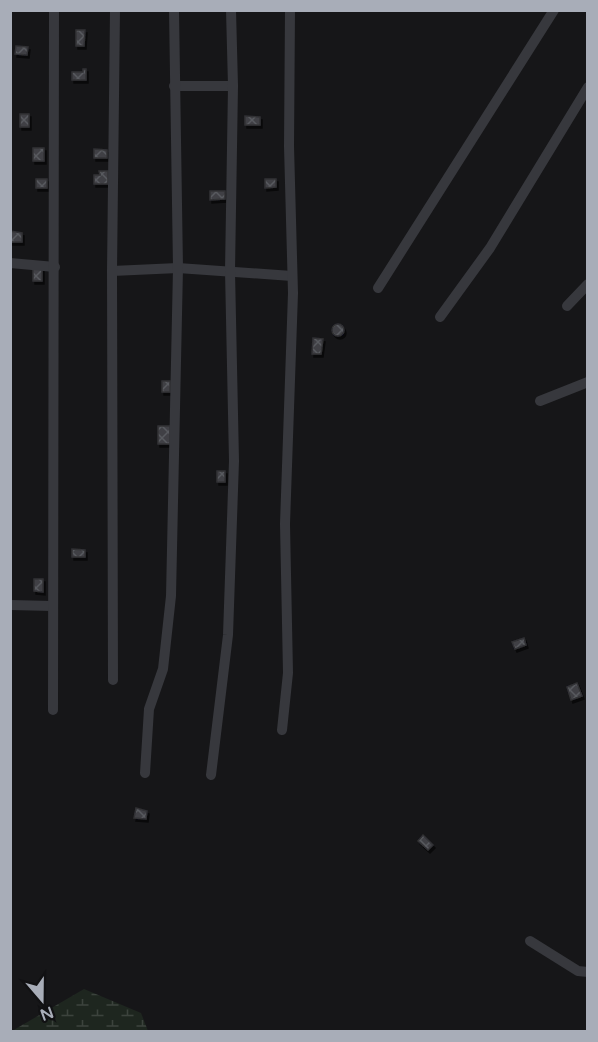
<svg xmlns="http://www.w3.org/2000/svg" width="598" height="1042" viewBox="0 0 598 1042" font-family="'Varela Round',sans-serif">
	<defs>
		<pattern id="wetland-marsh" width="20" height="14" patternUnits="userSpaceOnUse" patternTransform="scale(1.5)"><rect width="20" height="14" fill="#1e261f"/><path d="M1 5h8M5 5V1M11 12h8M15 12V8" fill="none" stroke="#3c433d"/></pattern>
		<pattern id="building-cross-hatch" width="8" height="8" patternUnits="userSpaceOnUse" patternTransform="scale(1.5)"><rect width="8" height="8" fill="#404145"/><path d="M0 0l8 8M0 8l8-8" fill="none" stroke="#595a5e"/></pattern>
		<filter id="shadow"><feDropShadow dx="2" dy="3" stdDeviation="0" flood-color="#0009"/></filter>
	</defs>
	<rect width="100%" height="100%" fill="#161618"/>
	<polygon fill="url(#wetland-marsh)" points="84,989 141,1013 148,1031 12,1031"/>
	<g fill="url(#building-cross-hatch)" stroke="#303034" stroke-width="1.5" filter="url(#shadow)">
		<polygon points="76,30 85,30 84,46 76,46"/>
		<polygon points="16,46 28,47 27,55 15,54"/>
		<polygon points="83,69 86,69 86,80 72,80 72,72 83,72"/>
		<rect x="20" y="114" width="9" height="13"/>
		<polygon points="245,116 260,117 260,125 245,125"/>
		<rect x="33" y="148" width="11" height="13"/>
		<polygon points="94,149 107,150 107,158 94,158"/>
		<polygon points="99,171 108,171 108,184 94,184 94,175 100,175"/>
		<rect x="36" y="179" width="11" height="9"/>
		<polygon points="265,179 276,179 276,187 265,188"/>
		<polygon points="210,191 225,191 225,199 210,200"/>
		<polygon points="10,231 22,233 22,242 10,242"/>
		<rect x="33" y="267" width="9" height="14"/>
		<circle cx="338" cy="330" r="6"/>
		<polygon points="313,338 323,339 321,354 312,354"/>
		<rect x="162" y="381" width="8" height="11"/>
		<rect x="158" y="426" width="12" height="18"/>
		<rect x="217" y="471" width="8" height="11"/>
		<polygon points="72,549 85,550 85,557 72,557"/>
		<polygon points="34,579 43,579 43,592 34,591"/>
		<polygon points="524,638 526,645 515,649 512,642"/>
		<polygon points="577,683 582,696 571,700 567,687"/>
		<polygon points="136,808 147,811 146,819 134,818"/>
		<polygon points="423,835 433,845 428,850 418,841"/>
	</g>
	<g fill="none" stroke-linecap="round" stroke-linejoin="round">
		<g stroke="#37383d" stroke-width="10">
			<polyline points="174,86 233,86"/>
			<polyline points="10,263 55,267"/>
			<polyline points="112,271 178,268 292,276"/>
			<polyline points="378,288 554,10"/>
			<polyline points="567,306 588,284"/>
			<polyline points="440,317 490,248 588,87"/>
			<polyline points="540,401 588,382"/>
			<polyline points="10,605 52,606"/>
			<polyline points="113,680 112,271 115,10"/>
			<polyline points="53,710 54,10"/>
			<polyline points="282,730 288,673 285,524 293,293 289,146 290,10"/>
			<polyline points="145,773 149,709 163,669 171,596 178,268 174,10"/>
			<polyline points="211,775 228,635 234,461 230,271 233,86 231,10"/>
			<polyline points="530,941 578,971 588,972"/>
		</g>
	</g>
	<rect width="598" height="1042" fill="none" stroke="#a8adb8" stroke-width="24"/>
	<g transform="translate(42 1000) rotate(160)" stroke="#111113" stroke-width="4.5" paint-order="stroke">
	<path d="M0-4.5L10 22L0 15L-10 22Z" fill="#a8adb8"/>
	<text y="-9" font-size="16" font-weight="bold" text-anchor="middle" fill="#a8adb8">N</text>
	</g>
</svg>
